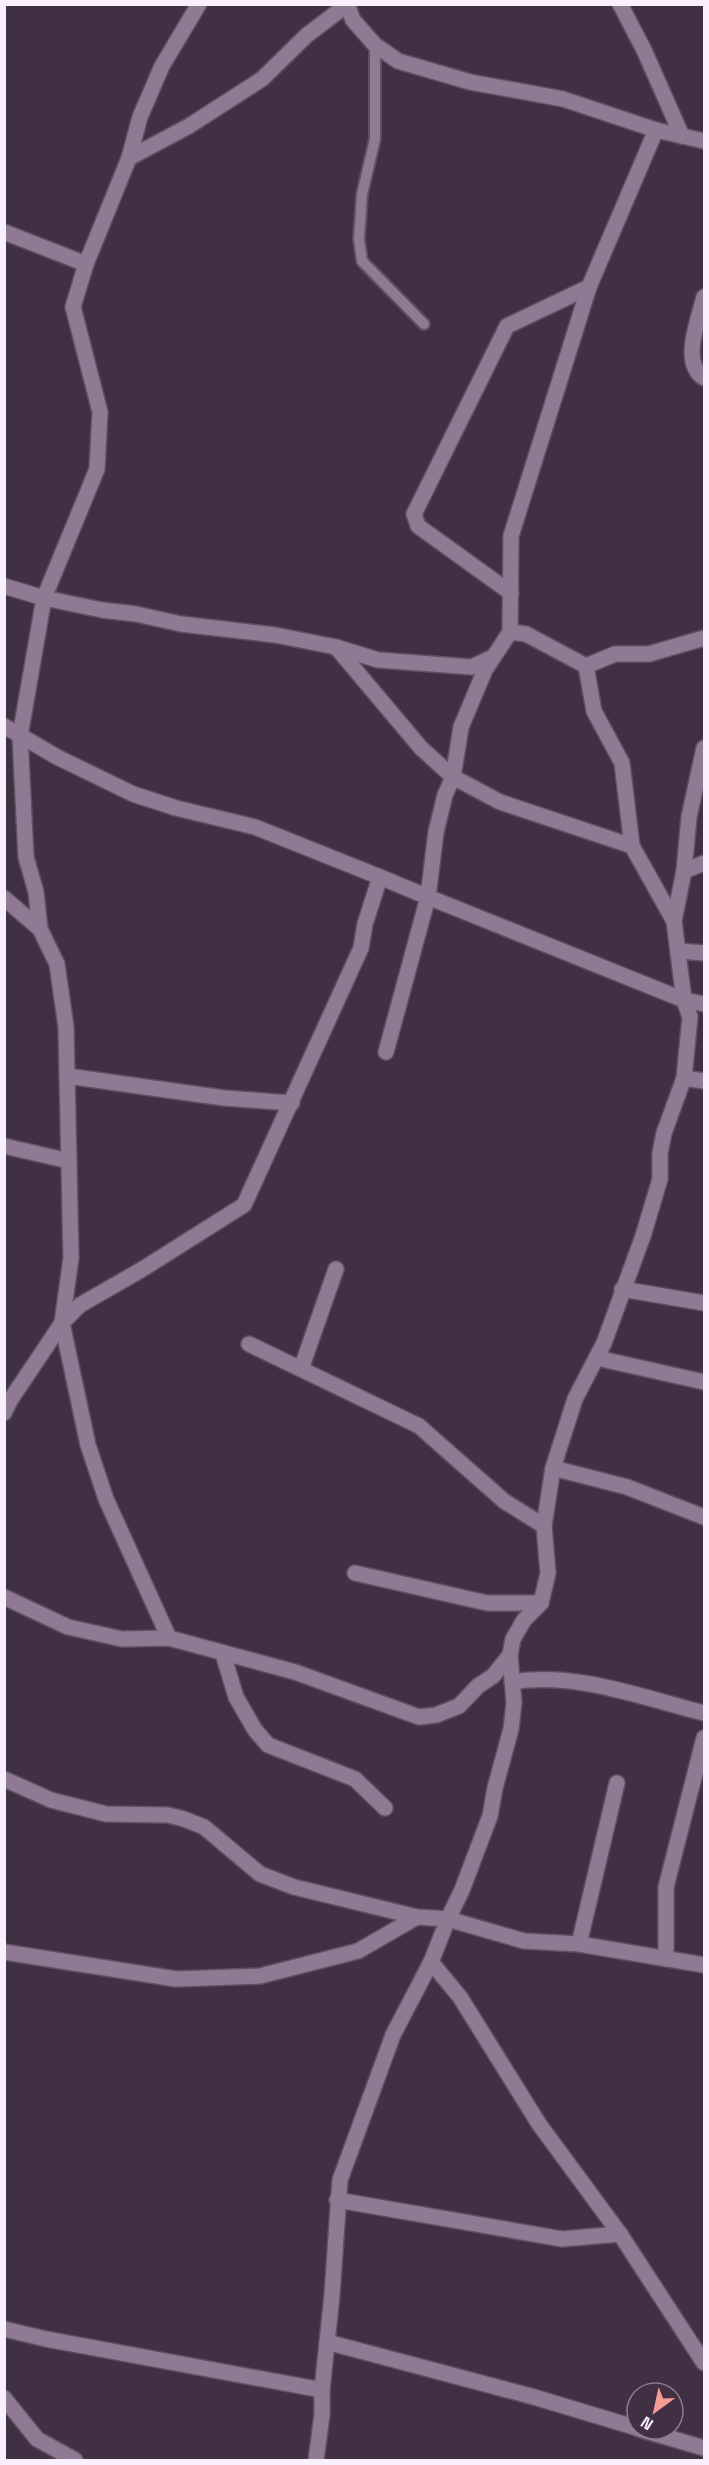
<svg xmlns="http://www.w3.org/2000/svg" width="709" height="2465" viewBox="0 0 709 2465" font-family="'Space Grotesk',sans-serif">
	<rect width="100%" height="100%" fill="#413044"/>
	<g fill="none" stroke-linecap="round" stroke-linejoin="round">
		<defs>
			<polyline id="service" points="375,45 375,139 362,194 359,239 362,261 424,324"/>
			<g id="minor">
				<polyline points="347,4 353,20 375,45 398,61 470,82 563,99 656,130 704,141"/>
				<polyline points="620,4 644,50 682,136"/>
				<polyline points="129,158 189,126 262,79 307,35 348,4"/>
				<polyline points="4,232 86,264"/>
				<path d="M 704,297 C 699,319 680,363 704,378"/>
				<polyline points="4,586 44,598 102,610 136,614 181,624 275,635 336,647 378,660 472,667 493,657"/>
				<polyline points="511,593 418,526 414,514 507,326 589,287"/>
				<polyline points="510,632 511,536 589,287 656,130"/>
				<polyline points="336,647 421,748 453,777 500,802 632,846"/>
				<polyline points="586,666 594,711 622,763 632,846 674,921"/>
				<polyline points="586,666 615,654 649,654 704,638"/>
				<polyline points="4,726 57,757 133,794 176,808 255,827 380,877"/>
				<polyline points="684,871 704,863"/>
				<polyline points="4,898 40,929"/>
				<polyline points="679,951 704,953"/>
				<polyline points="386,1052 428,897 684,1000 704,1004"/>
				<polyline points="67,1076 224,1098 292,1103"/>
				<polyline points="684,1078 704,1081"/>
				<polyline points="4,1146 69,1161"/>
				<polyline points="622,1289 704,1303"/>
				<polyline points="249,1344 419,1426 504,1501 544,1526"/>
				<polyline points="597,1358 704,1382"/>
				<polyline points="301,1369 336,1269"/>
				<polyline points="4,1413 11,1399 62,1323 80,1305 141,1270 244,1205 361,948 365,924 380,877 428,897 436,832 445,795 453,777 461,727 485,670 510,632 526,634 586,666"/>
				<polyline points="553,1468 627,1487 704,1517"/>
				<polyline points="355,1573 487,1603 541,1603"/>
				<polyline points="4,1597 68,1627 122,1639 169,1638 295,1672 419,1717 436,1715 459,1706 478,1686 493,1676 510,1655"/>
				<polyline points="169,1638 106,1499 88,1445 62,1323 71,1258 66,1027 57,964 40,929 36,892 26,857 20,736 44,598 97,469 100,412 73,307 86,264 129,158 140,117 162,66 199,4"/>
				<polyline points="223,1654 236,1697 255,1730 268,1745 355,1779 385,1808"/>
				<path d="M 512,1682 C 574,1671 644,1698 704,1713"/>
				<polyline points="4,1779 51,1800 106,1814 168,1815 184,1819 204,1827 260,1874 294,1887 417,1917 448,1919 524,1941 579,1944 704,1965"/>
				<polyline points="579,1944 617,1783"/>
				<polyline points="4,1952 176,1979 260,1976 358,1951 417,1917"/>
				<polyline points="666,1959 666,1887 704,1738"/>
				<polyline points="431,1962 460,1997 539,2124 620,2234 704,2363"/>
				<polyline points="337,2200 562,2239 620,2234"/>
				<polyline points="4,2329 46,2339 322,2390"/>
				<polyline points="327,2342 534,2397 637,2428"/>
				<polyline points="4,2398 37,2439 75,2460"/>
				<polyline points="639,2429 704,2448"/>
				<polyline points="316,2460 322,2415 322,2390 332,2295 340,2180 393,2035 431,1962 448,1919 462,1890 490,1816 495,1788 511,1729 514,1703 510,1655 513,1639 524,1620 541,1603 548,1573 544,1526 553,1468 575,1399 604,1343 643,1236 660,1179 660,1153 664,1133 684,1078 690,1017 684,1000 674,921 684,871 689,817 704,748"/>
			</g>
		</defs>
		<use href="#service" stroke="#5e4f61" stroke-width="14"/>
		<use href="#minor" stroke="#5e4f61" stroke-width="18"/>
		<use href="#service" stroke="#8e7a92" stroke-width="10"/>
		<use href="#minor" stroke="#8e7a92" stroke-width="15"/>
	</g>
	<rect width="709" height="2465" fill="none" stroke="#faeffc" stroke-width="12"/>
	<g transform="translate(655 2411) rotate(213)"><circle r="28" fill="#413044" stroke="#8b7c8e" stroke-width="1.5"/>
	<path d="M0-4.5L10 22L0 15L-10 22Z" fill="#f59c95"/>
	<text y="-9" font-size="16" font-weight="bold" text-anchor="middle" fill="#faeffc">N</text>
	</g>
</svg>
